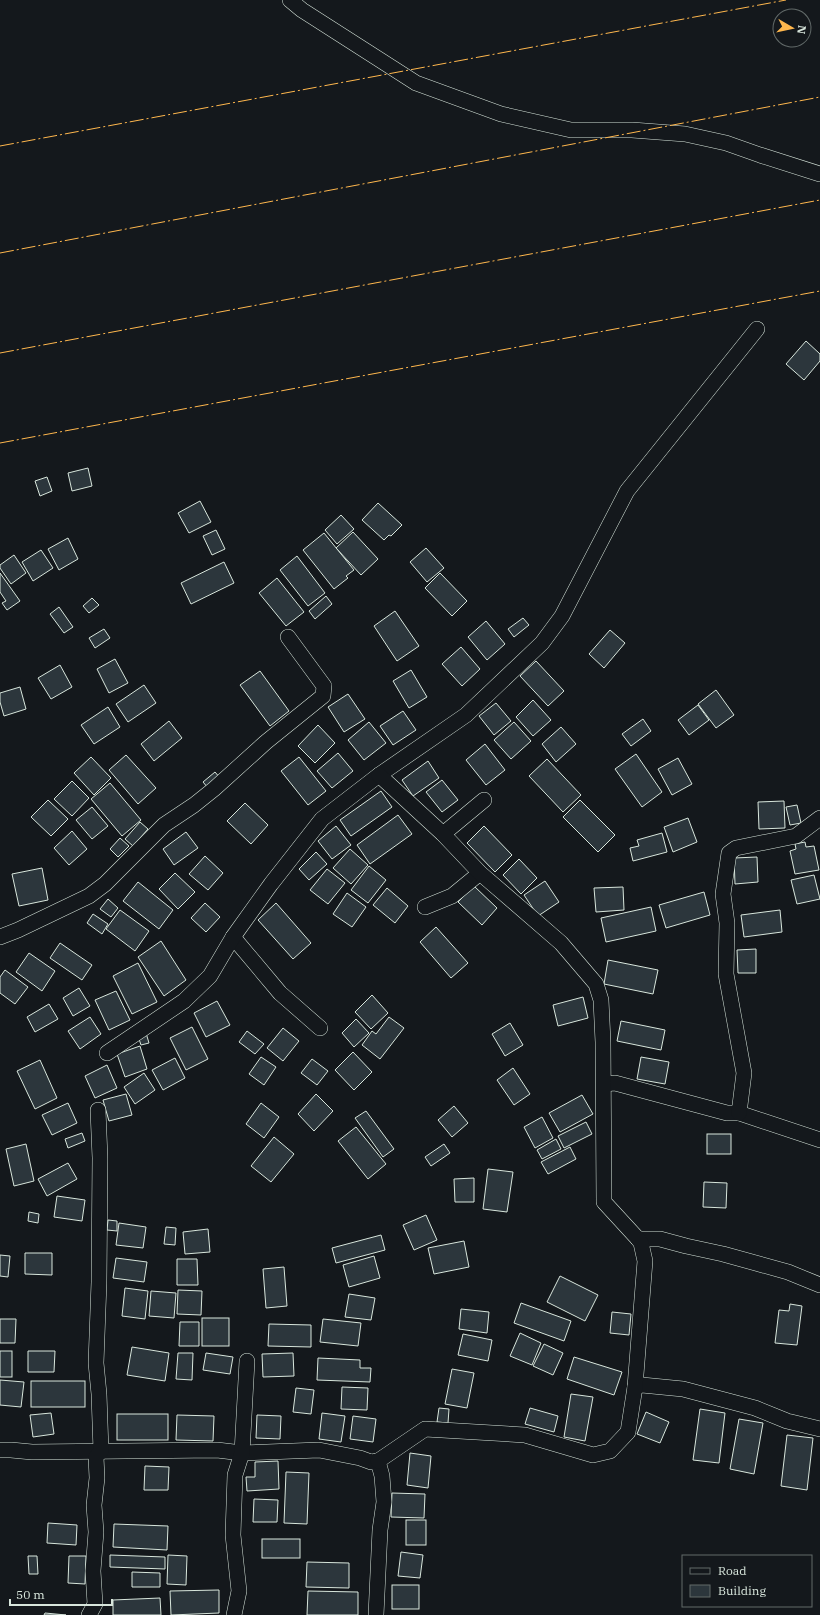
<svg xmlns="http://www.w3.org/2000/svg" width="820" height="1615" viewBox="0 0 820 1615" font-family="'IBM Plex Serif',serif">
	<rect width="100%" height="100%" fill="#14181c"/>
	<g fill="#2c363c" stroke="#d8e6dc">
		<polygon points="806,341 820,354 820,361 804,380 786,364"/>
		<polygon points="88,468 92,486 72,491 68,473"/>
		<polygon points="47,477 52,491 40,496 35,481"/>
		<polygon points="200,501 211,522 189,533 178,513"/>
		<polygon points="378,503 402,525 391,536 389,535 384,540 362,520"/>
		<polygon points="341,515 354,529 337,544 325,530"/>
		<polygon points="216,530 225,549 212,555 203,536"/>
		<polygon points="353,532 378,559 361,575 336,548"/>
		<polygon points="324,533 354,570 346,576 348,578 334,589 303,550"/>
		<polygon points="68,538 78,559 59,570 48,549"/>
		<polygon points="426,548 444,568 427,582 410,562"/>
		<polygon points="41,550 53,568 33,581 22,562"/>
		<polygon points="14,555 26,573 11,584 0,568 0,565"/>
		<polygon points="297,556 325,593 308,606 280,570"/>
		<polygon points="224,562 234,583 191,604 181,583"/>
		<polygon points="0,573 20,601 7,610 2,603 6,601 0,592"/>
		<polygon points="440,573 467,601 452,616 425,588"/>
		<polygon points="277,578 304,612 286,626 259,593"/>
		<polygon points="326,596 332,604 315,619 309,611"/>
		<polygon points="92,598 99,605 89,613 83,606"/>
		<polygon points="59,607 73,627 64,633 50,614"/>
		<polygon points="395,611 419,646 397,661 374,626"/>
		<polygon points="523,618 529,625 514,637 508,629"/>
		<polygon points="486,621 505,644 487,660 468,637"/>
		<polygon points="104,629 110,638 95,648 89,638"/>
		<polygon points="610,630 625,643 604,668 589,654"/>
		<polygon points="461,647 480,669 462,686 442,664"/>
		<polygon points="115,659 128,683 109,693 97,669"/>
		<polygon points="536,661 564,691 548,706 520,676"/>
		<polygon points="60,665 72,687 51,699 38,678"/>
		<polygon points="411,670 427,697 409,708 393,681"/>
		<polygon points="260,671 289,711 270,726 240,685"/>
		<polygon points="144,685 156,703 128,722 116,704"/>
		<polygon points="20,687 26,709 4,716 0,702 0,693"/>
		<polygon points="716,690 734,715 716,728 698,704"/>
		<polygon points="348,694 365,719 344,732 328,707"/>
		<polygon points="533,700 551,720 533,736 516,717"/>
		<polygon points="496,703 511,721 494,735 479,716"/>
		<polygon points="698,705 709,720 689,735 678,720"/>
		<polygon points="108,707 120,727 94,744 81,725"/>
		<polygon points="403,711 416,730 393,745 380,726"/>
		<polygon points="643,719 651,731 631,746 622,734"/>
		<polygon points="169,721 182,738 154,761 141,744"/>
		<polygon points="369,722 386,743 364,760 348,740"/>
		<polygon points="514,722 531,741 511,759 494,740"/>
		<polygon points="318,725 335,743 315,763 298,746"/>
		<polygon points="561,727 576,744 556,762 542,744"/>
		<polygon points="485,744 505,770 486,785 466,760"/>
		<polygon points="338,753 353,771 332,788 317,771"/>
		<polygon points="636,754 662,792 642,807 615,769"/>
		<polygon points="126,755 156,788 138,804 109,770"/>
		<polygon points="91,757 111,778 94,795 74,773"/>
		<polygon points="299,757 326,791 308,805 281,771"/>
		<polygon points="678,758 692,784 672,795 658,769"/>
		<polygon points="547,759 581,795 563,812 529,776"/>
		<polygon points="428,761 439,778 413,796 402,780"/>
		<polygon points="215,772 220,778 208,788 203,782"/>
		<polygon points="442,780 458,800 442,812 426,792"/>
		<polygon points="72,781 89,798 72,816 54,799"/>
		<polygon points="110,783 141,820 122,836 91,799"/>
		<polygon points="381,791 392,807 351,836 340,820"/>
		<polygon points="48,800 68,819 51,836 31,817"/>
		<polygon points="580,800 615,835 598,852 563,817"/>
		<polygon points="784,801 785,828 759,829 758,802"/>
		<polygon points="245,803 268,825 251,844 227,821"/>
		<polygon points="797,805 801,823 790,825 786,807"/>
		<polygon points="92,807 108,826 92,839 76,820"/>
		<polygon points="398,815 412,834 370,864 357,845"/>
		<polygon points="688,818 697,842 673,852 664,827"/>
		<polygon points="140,822 148,829 133,846 125,839"/>
		<polygon points="336,826 351,845 332,859 318,841"/>
		<polygon points="484,826 512,855 495,872 467,843"/>
		<polygon points="72,831 87,849 69,865 54,848"/>
		<polygon points="186,832 198,848 174,865 163,849"/>
		<polygon points="662,833 667,852 633,861 630,848 639,846 637,840"/>
		<polygon points="120,838 129,846 118,857 110,849"/>
		<polygon points="805,842 806,847 814,846 819,870 795,874 790,851 796,849 795,844"/>
		<polygon points="350,849 368,865 351,884 333,868"/>
		<polygon points="316,852 327,864 309,880 299,869"/>
		<polygon points="205,856 223,873 208,890 189,874"/>
		<polygon points="757,857 758,882 735,884 734,858"/>
		<polygon points="519,859 537,878 521,894 503,875"/>
		<polygon points="369,866 386,880 368,903 351,890"/>
		<polygon points="42,868 48,900 19,906 12,874"/>
		<polygon points="327,869 345,883 328,904 310,890"/>
		<polygon points="175,873 195,892 178,909 159,889"/>
		<polygon points="814,875 820,899 797,904 791,880"/>
		<polygon points="545,881 559,902 538,916 524,895"/>
		<polygon points="138,882 173,910 159,929 123,901"/>
		<polygon points="474,886 497,908 482,925 458,902"/>
		<polygon points="623,887 624,910 596,912 594,888"/>
		<polygon points="387,888 408,906 395,923 373,905"/>
		<polygon points="704,892 710,915 666,928 659,905"/>
		<polygon points="347,893 366,907 352,927 333,914"/>
		<polygon points="108,899 118,908 111,917 100,909"/>
		<polygon points="205,903 220,917 206,932 191,918"/>
		<polygon points="276,903 311,943 293,959 258,920"/>
		<polygon points="651,907 656,931 606,942 601,918"/>
		<polygon points="120,910 149,931 135,951 106,929"/>
		<polygon points="780,910 782,932 744,937 741,915"/>
		<polygon points="93,914 108,924 102,934 87,923"/>
		<polygon points="436,927 468,963 451,978 420,942"/>
		<polygon points="161,941 186,980 164,996 138,957"/>
		<polygon points="60,943 92,965 82,980 50,958"/>
		<polygon points="756,949 756,973 738,973 737,950"/>
		<polygon points="29,953 55,971 42,991 16,972"/>
		<polygon points="608,960 658,970 653,994 604,984"/>
		<polygon points="138,963 157,1002 132,1014 113,976"/>
		<polygon points="5,970 28,987 15,1004 0,993 0,977"/>
		<polygon points="79,988 90,1006 73,1016 63,998"/>
		<polygon points="116,991 130,1020 109,1030 95,1000"/>
		<polygon points="372,995 388,1013 371,1029 355,1012"/>
		<polygon points="583,997 588,1018 558,1026 553,1005"/>
		<polygon points="217,1001 230,1025 206,1037 194,1013"/>
		<polygon points="49,1004 58,1019 35,1032 27,1017"/>
		<polygon points="90,1017 101,1034 80,1049 68,1031"/>
		<polygon points="389,1017 404,1028 380,1059 362,1045 372,1031 376,1034"/>
		<polygon points="356,1019 369,1033 354,1047 342,1033"/>
		<polygon points="621,1021 665,1030 661,1050 617,1041"/>
		<polygon points="510,1023 523,1045 505,1056 492,1034"/>
		<polygon points="192,1027 208,1059 186,1070 170,1038"/>
		<polygon points="283,1028 299,1041 283,1061 267,1048"/>
		<polygon points="247,1031 264,1044 255,1054 239,1042"/>
		<polygon points="146,1033 149,1043 141,1045 138,1036"/>
		<polygon points="140,1046 147,1069 125,1077 117,1054"/>
		<polygon points="353,1052 372,1072 354,1090 335,1070"/>
		<polygon points="261,1057 276,1067 264,1085 249,1074"/>
		<polygon points="641,1057 669,1062 665,1084 637,1079"/>
		<polygon points="175,1058 185,1078 163,1090 152,1070"/>
		<polygon points="312,1059 328,1071 317,1085 301,1073"/>
		<polygon points="40,1060 57,1098 35,1109 17,1071"/>
		<polygon points="107,1065 117,1088 95,1098 85,1076"/>
		<polygon points="513,1068 530,1094 514,1105 497,1080"/>
		<polygon points="144,1073 155,1090 135,1104 124,1087"/>
		<polygon points="126,1094 132,1115 109,1121 103,1100"/>
		<polygon points="316,1094 333,1111 314,1131 298,1114"/>
		<polygon points="582,1095 593,1114 560,1132 549,1113"/>
		<polygon points="68,1103 77,1123 52,1135 42,1115"/>
		<polygon points="261,1103 279,1117 264,1138 246,1124"/>
		<polygon points="454,1106 468,1123 452,1137 438,1120"/>
		<polygon points="366,1111 394,1149 383,1157 355,1118"/>
		<polygon points="542,1117 553,1138 535,1148 524,1127"/>
		<polygon points="586,1122 592,1134 564,1148 558,1136"/>
		<polygon points="356,1127 386,1164 368,1179 338,1141"/>
		<polygon points="82,1133 85,1141 68,1148 65,1139"/>
		<rect x="707" y="1134" width="24" height="20"/>
		<polygon points="274,1137 294,1154 271,1182 251,1166"/>
		<polygon points="556,1139 561,1149 542,1159 537,1150"/>
		<polygon points="26,1144 34,1181 14,1186 6,1149"/>
		<polygon points="444,1144 450,1153 431,1166 425,1157"/>
		<polygon points="570,1147 576,1159 548,1174 541,1162"/>
		<polygon points="68,1163 77,1179 47,1196 38,1179"/>
		<polygon points="488,1169 513,1172 507,1212 483,1209"/>
		<polygon points="474,1178 474,1202 455,1202 454,1179"/>
		<polygon points="704,1182 727,1183 726,1208 703,1207"/>
		<polygon points="57,1196 85,1200 82,1221 54,1217"/>
		<polygon points="29,1212 39,1214 38,1223 28,1221"/>
		<polygon points="426,1215 437,1240 414,1250 403,1225"/>
		<polygon points="108,1220 117,1221 117,1231 107,1230"/>
		<polygon points="119,1223 146,1227 143,1248 116,1245"/>
		<polygon points="166,1227 176,1228 175,1245 164,1244"/>
		<polygon points="208,1229 210,1252 185,1254 183,1232"/>
		<polygon points="381,1235 385,1250 336,1263 332,1248"/>
		<polygon points="464,1241 469,1267 434,1274 428,1248"/>
		<polygon points="25,1253 52,1253 52,1275 25,1274"/>
		<polygon points="0,1255 10,1256 8,1277 0,1276"/>
		<polygon points="374,1256 380,1278 349,1287 343,1265"/>
		<polygon points="116,1258 147,1262 144,1282 113,1278"/>
		<polygon points="177,1259 197,1259 198,1285 177,1285"/>
		<polygon points="284,1267 287,1306 266,1308 263,1269"/>
		<polygon points="560,1276 598,1295 585,1321 547,1302"/>
		<polygon points="125,1288 148,1291 145,1319 122,1316"/>
		<polygon points="178,1290 202,1291 201,1315 177,1314"/>
		<polygon points="151,1291 176,1293 174,1318 149,1316"/>
		<polygon points="349,1294 375,1298 371,1320 345,1317"/>
		<polygon points="521,1303 571,1321 564,1341 514,1323"/>
		<polygon points="790,1304 802,1306 797,1345 775,1343 779,1310 789,1311"/>
		<polygon points="461,1309 489,1312 487,1333 459,1329"/>
		<polygon points="612,1312 631,1314 629,1335 610,1333"/>
		<rect x="202" y="1318" width="27" height="28"/>
		<polygon points="0,1319 16,1319 15,1343 0,1343"/>
		<polygon points="323,1319 361,1323 358,1346 320,1342"/>
		<polygon points="180,1322 199,1322 199,1346 179,1346"/>
		<polygon points="269,1324 311,1325 311,1347 268,1346"/>
		<polygon points="520,1333 541,1343 532,1365 510,1356"/>
		<polygon points="463,1334 492,1340 488,1361 458,1355"/>
		<polygon points="544,1344 563,1353 553,1375 533,1366"/>
		<polygon points="132,1347 169,1353 165,1381 127,1375"/>
		<rect x="0" y="1351" width="12" height="26"/>
		<polygon points="28,1351 55,1351 54,1372 28,1372"/>
		<polygon points="178,1353 193,1353 192,1380 176,1379"/>
		<polygon points="206,1353 233,1357 230,1374 203,1370"/>
		<polygon points="293,1353 294,1376 263,1377 262,1354"/>
		<polygon points="574,1357 622,1372 614,1395 567,1379"/>
		<polygon points="318,1358 360,1360 360,1368 371,1368 370,1382 317,1380"/>
		<polygon points="452,1369 474,1373 467,1408 445,1404"/>
		<polygon points="0,1380 24,1382 21,1407 0,1405"/>
		<rect x="31" y="1381" width="54" height="26"/>
		<polygon points="342,1387 368,1388 367,1410 341,1409"/>
		<polygon points="296,1388 314,1390 311,1414 293,1412"/>
		<polygon points="571,1394 593,1397 585,1441 564,1437"/>
		<polygon points="439,1408 449,1409 448,1423 437,1422"/>
		<polygon points="530,1408 558,1416 554,1432 525,1424"/>
		<polygon points="700,1409 725,1413 719,1463 693,1460"/>
		<polygon points="646,1412 669,1422 660,1443 637,1434"/>
		<polygon points="51,1413 54,1434 33,1437 30,1415"/>
		<polygon points="322,1413 345,1416 341,1442 319,1439"/>
		<rect x="117" y="1414" width="51" height="26"/>
		<polygon points="177,1415 214,1416 213,1441 176,1440"/>
		<polygon points="257,1415 281,1416 280,1439 256,1438"/>
		<polygon points="353,1416 376,1419 373,1442 350,1439"/>
		<polygon points="739,1419 763,1423 754,1474 730,1469"/>
		<polygon points="787,1435 813,1438 807,1490 781,1486"/>
		<polygon points="410,1453 431,1456 428,1488 407,1485"/>
		<polygon points="278,1461 279,1489 247,1491 246,1477 255,1477 255,1462"/>
		<polygon points="145,1466 169,1467 168,1490 144,1490"/>
		<polygon points="286,1472 309,1473 307,1524 284,1523"/>
		<polygon points="392,1493 425,1494 424,1518 391,1517"/>
		<polygon points="254,1499 278,1500 277,1522 253,1522"/>
		<rect x="406" y="1520" width="20" height="25"/>
		<polygon points="48,1523 77,1525 76,1545 47,1543"/>
		<polygon points="114,1524 168,1526 167,1550 113,1547"/>
		<rect x="262" y="1539" width="38" height="19"/>
		<polygon points="401,1552 423,1555 420,1578 398,1576"/>
		<polygon points="110,1555 165,1557 165,1569 110,1567"/>
		<polygon points="168,1555 187,1556 186,1585 167,1584"/>
		<polygon points="28,1556 37,1556 38,1574 29,1574"/>
		<polygon points="69,1556 86,1556 85,1584 68,1583"/>
		<polygon points="307,1562 349,1563 349,1588 306,1587"/>
		<polygon points="132,1572 160,1573 160,1587 132,1587"/>
		<rect x="392" y="1585" width="27" height="24"/>
		<polygon points="219,1590 219,1613 171,1615 170,1591"/>
		<polygon points="308,1591 358,1592 358,1615 307,1615"/>
		<polygon points="160,1598 161,1615 113,1615 113,1600"/>
		<polygon points="45,1613 66,1615 44,1615"/>
	</g>
	<g fill="none" stroke-linecap="round" stroke-linejoin="round">
		<defs>
			<g id="minor">
				<polyline points="290,0 302,10 416,83 501,114 571,130 632,130 685,134 726,143 760,155 820,174"/>
				<polyline points="443,834 484,800"/>
				<polyline points="425,907 452,896 480,873"/>
				<polyline points="0,937 18,930 89,896 105,884 164,825 194,805 214,789 266,742 323,696 324,686 288,637"/>
				<polyline points="233,937 280,993 320,1028"/>
				<polyline points="107,1053 184,1001 210,976 233,937 271,884 322,819 379,775 466,715 542,643 562,616 627,491 757,329"/>
				<polyline points="604,1084 615,1083 727,1113 739,1113 820,1140"/>
				<polyline points="739,1113 744,1073 726,974 727,923 723,894 729,853 736,848 796,836 820,818"/>
				<polyline points="638,1239 660,1239 686,1246 723,1254 788,1272 820,1285"/>
				<polyline points="635,1387 642,1385 683,1389 755,1408 787,1421 820,1429"/>
				<polyline points="0,1450 11,1450 32,1452 217,1450 242,1453 319,1450 360,1458 371,1462 378,1461 382,1476 384,1502 380,1530 376,1615"/>
				<polyline points="378,1461 425,1429 525,1435 593,1455 610,1451 628,1432 635,1387 645,1261 641,1243 638,1239 604,1202 603,1042 601,1000 596,984 561,943 480,873 443,834 379,775"/>
				<polyline points="89,1615 95,1604 93,1571 96,1532 94,1505 97,1478 96,1457 101,1451 99,1394 96,1363 99,1282 100,1158 98,1110"/>
				<polyline points="234,1615 239,1591 233,1535 235,1475 242,1453 247,1361"/>
			</g>
		</defs>
		<use href="#minor" stroke="#d8e6dc" stroke-width="16"/>
		<use href="#minor" stroke="#14181c" stroke-width="15"/>
		<g stroke="#ffb74d" stroke-width="1" stroke-dasharray="14 3 2 3" stroke-linecap="butt">
			<polyline points="0,146 786,0"/>
			<polyline points="0,253 820,97"/>
			<polyline points="0,353 820,200"/>
			<polyline points="0,443 820,291"/>
		</g>
	</g>
	<rect x="682" y="1555" width="130" height="52" fill="#14181c" stroke="#626a69"/>
	<rect x="690" y="1568" width="20" height="6" fill="#14181c" stroke="#626a69"/>
	<text x="718" y="1575" font-size="12" fill="#d8e6dc">Road</text>
	<rect x="690" y="1585" width="20" height="12" fill="#2c363c" stroke="#626a69"/>
	<text x="718" y="1595" font-size="12" fill="#d8e6dc">Building</text>
	<g transform="translate(792 28) rotate(99)"><circle r="19" fill="#14181c" stroke="#626a69"/>
	<path d="M0-3L7 15L0 10L-7 15Z" fill="#ffb74d"/>
	<text y="-6" font-size="11" font-weight="bold" text-anchor="middle" fill="#d8e6dc">N</text>
	</g>
	<path d="M10 1599v6h102v-6" fill="none" stroke="#d8e6dc" stroke-width="2"/>
	<text x="16" y="1599" font-size="12" fill="#d8e6dc" stroke="#14181c" stroke-width="3" paint-order="stroke">50 m</text>
</svg>
